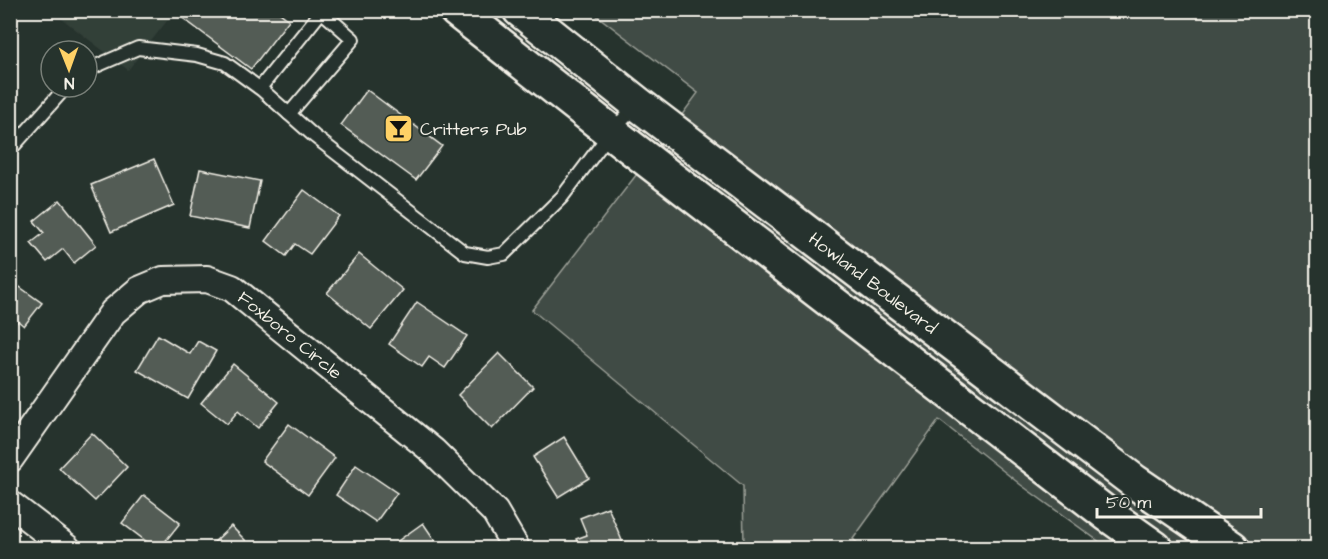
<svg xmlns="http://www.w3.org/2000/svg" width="1328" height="559" viewBox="0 0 1328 559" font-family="'Architects Daughter',sans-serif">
	<rect width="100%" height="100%" fill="#26332d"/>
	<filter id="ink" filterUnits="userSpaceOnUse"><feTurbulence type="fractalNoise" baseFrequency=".0167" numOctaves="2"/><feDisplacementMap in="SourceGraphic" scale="12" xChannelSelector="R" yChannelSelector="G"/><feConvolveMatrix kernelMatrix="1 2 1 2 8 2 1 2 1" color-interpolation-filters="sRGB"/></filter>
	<g filter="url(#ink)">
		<polygon fill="#333f39" points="52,11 175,11 128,70"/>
		<g fill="#414b45" stroke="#9a9e96" stroke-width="1.5">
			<polygon points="591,11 1317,11 1317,548 1256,548 1239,539 1141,471 678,120 698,93"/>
			<polygon points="663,139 1210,548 1176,548 1113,503 655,151"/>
			<polygon points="640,170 1134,548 1108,548 1021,485 939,420 853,539 863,548 744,548 743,486 532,310"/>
		</g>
		<g fill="#525c55" stroke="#f4f1e8" stroke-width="1.5">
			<polygon points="172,10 276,10 289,20 251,69"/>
			<polygon points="367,90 442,146 416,180 341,125"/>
			<polygon points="154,159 174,205 111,232 91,185"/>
			<polygon points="200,169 260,181 250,228 190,216"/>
			<polygon points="304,190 339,216 310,254 295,244 286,256 266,241"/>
			<polygon points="60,200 96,245 74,263 63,249 47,262 31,243 44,233 34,221"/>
			<polygon points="359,254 403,290 371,329 327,293"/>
			<polygon points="10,280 42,303 24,326 18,321 10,331"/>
			<polygon points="417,302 467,336 445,368 429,357 422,367 389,344"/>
			<polygon points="158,335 190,354 198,341 216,351 188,399 137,370"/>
			<polygon points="499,353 533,387 492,429 458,395"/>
			<polygon points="233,364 279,402 258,428 238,411 227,424 201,403"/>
			<polygon points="289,424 335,458 308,495 262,461"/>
			<polygon points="92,433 127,467 95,501 59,468"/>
			<polygon points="564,437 589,478 558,497 533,457"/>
			<polygon points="356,465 397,493 376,522 336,495"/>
			<polygon points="144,495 180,523 160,548 155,548 122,523"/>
			<polygon points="608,507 625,548 580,548 576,539 587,535 580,518"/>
			<polygon points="423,523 436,542 429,548 388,548"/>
			<polygon points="231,526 253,548 208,548"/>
		</g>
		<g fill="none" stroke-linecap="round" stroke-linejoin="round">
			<defs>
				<g id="lane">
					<polyline points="87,70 138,48 197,55 225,63 262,90 314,136 465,253 488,257 504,254 562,197 611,132 637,105"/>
					<polyline points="260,88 321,12"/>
					<polyline points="289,114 353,39 320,10"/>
					<polyline points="10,150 66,87"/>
				</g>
				<g id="street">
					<polyline points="10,459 113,312 139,290 163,280 207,279 232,288 433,451 495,512 516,548"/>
					<polyline points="10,504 67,548"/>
				</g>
				<g id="primary">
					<polyline points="456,10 611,132 1107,514 1155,548"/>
					<polyline points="520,10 638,104 1135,482 1232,548"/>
				</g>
			</defs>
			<use href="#lane" stroke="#f4f1e8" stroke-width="16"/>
			<use href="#street" stroke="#f4f1e8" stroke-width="30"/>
			<use href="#primary" stroke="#f4f1e8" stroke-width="38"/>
			<use href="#lane" stroke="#26332d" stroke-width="12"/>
			<use href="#street" stroke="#26332d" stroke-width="26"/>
			<use href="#primary" stroke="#26332d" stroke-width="33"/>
		</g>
	</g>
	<defs>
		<symbol id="bar-square" viewBox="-11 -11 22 22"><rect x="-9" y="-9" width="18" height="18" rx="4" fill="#ffd166" stroke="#26332d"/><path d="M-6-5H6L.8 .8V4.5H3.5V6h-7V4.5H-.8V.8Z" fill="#111"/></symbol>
	</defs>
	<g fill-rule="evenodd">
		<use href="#bar-square" x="382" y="112" width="33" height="33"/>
	</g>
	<g text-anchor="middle" stroke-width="4.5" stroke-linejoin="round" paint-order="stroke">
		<g font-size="18" fill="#f4f1e8" stroke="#26332d" text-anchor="start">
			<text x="420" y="135">Critters Pub</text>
		</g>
		<g font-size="18" fill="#f4f1e8" stroke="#26332d">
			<text transform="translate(873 283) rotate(37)" y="6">Howland Boulevard</text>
			<text transform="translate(290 335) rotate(39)" y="6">Foxboro Circle</text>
		</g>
	</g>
	<rect width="1328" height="559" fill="none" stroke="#26332d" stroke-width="36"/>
	<rect x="18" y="18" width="1292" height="523" fill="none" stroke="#f4f1e8" stroke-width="2" filter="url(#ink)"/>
	<g transform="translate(69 69) rotate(179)"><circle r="28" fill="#26332d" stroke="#787f78" stroke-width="1.5"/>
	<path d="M0-4.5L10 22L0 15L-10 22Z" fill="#ffd166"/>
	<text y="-9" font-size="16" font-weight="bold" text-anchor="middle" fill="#f4f1e8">N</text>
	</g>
	<path d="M1097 508v9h164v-9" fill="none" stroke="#f4f1e8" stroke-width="3"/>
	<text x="1106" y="508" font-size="18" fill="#f4f1e8" stroke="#26332d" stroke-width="4.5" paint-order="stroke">50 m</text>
</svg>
